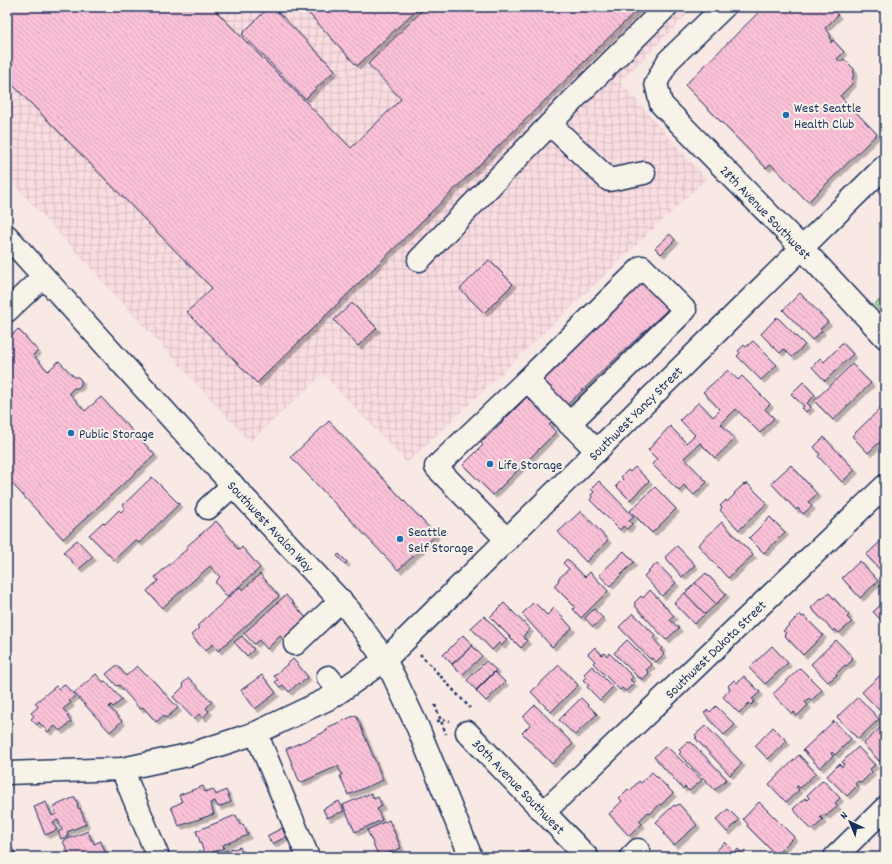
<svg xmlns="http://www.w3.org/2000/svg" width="892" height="864" viewBox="0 0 892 864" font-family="Dekko,sans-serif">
	<defs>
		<pattern id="industrial-grid" width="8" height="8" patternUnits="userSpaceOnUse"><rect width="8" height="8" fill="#f9dde1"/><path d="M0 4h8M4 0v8" fill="none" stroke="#d5bec3"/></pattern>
		<pattern id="grass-dots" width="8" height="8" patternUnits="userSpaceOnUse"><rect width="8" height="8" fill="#a9dd9f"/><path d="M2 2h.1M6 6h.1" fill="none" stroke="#91be8b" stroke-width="1.8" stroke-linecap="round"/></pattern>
		<pattern id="building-back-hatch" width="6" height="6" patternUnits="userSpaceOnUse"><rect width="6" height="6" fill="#fac1d7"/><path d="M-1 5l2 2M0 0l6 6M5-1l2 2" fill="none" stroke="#d6a6bb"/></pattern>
		<filter id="shadow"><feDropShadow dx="3.5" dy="3.5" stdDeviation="0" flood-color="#0004"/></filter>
	</defs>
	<rect width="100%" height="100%" fill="#f8e9e5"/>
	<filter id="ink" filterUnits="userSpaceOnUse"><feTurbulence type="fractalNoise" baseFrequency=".025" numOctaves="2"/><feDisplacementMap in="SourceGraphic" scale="8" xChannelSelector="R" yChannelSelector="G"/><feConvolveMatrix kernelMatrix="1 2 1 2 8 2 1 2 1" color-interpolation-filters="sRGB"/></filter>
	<g filter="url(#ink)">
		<polygon fill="url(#industrial-grid)" points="7,7 695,7 620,82 706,179 407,463 323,374 250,442 7,177"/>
		<polygon fill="url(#grass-dots)" stroke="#62867e" points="885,297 885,317 874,304"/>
		<g fill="url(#building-back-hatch)" stroke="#1b2f5e" filter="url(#shadow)">
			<polygon points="7,7 212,7 351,148 401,99 368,64 426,7 640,7 257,383 187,312 212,288 7,79 7,42 10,39 7,36"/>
			<polygon points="269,7 273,7 335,70 305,99 242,34"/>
			<polygon points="303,7 419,7 357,66"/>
			<polygon points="764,7 830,7 838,15 825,28 830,34 831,43 833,40 844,52 837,59 840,62 844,59 854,69 852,84 840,96 877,134 808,202 771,164 766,168 685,85"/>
			<polygon points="670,234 675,240 661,254 655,248"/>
			<polygon points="489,260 513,284 484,313 460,289"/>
			<polygon points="645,278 668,309 567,405 540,377"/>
			<polygon points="800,293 828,322 820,329 822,331 812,340 783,310"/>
			<polygon points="352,303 377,328 358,346 334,320"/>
			<polygon points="777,317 805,345 792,357 784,349 780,353 761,334"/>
			<polygon points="18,329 38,351 33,355 48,371 59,361 74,377 78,377 81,380 81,385 78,388 74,388 69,393 85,411 101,397 155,455 63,539 7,478 7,340"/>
			<polygon points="753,341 777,365 761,380 737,356 740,353 738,351 744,345 746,347"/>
			<polygon points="843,343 853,354 825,381 812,367 820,358 824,362"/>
			<polygon points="852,364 871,383 833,420 814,401"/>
			<polygon points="728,370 738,380 742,376 770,404 765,409 774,418 760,433 736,409 721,424 735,439 715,458 700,443 684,458 707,482 694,495 684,485 679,491 652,464 657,459 648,450 670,426 686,443 695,435 680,420 699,402 713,417 720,410 703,392"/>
			<polygon points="803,382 815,395 807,403 811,407 806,412 802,408 804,406 791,394"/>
			<polygon points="527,397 552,422 549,425 556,432 493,495 463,465 483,445 481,443"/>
			<polygon points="885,404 885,437 868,453 852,436"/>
			<polygon points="329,421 436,535 398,570 291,457"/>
			<polygon points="824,437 855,470 842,482 818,456 820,454 814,447"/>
			<polygon points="791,465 817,494 808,502 812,506 803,514 798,508 796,510 771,483"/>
			<polygon points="635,467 649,481 630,500 616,486 623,479 621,477 628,470 630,472"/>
			<polygon points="152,477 179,504 139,543 135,540 114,560 89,535 103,522 105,524 119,510 121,512 125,508 123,505"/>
			<polygon points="599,481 634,517 629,521 632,524 627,529 623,526 620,530 590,500 592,497 591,495 594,492 591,489"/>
			<polygon points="747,483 767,503 739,530 720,510 722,508 720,506 726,500 727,502 735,494 734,493 744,484 745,485"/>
			<polygon points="655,487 676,509 652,533 630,511"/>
			<polygon points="581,511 608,540 586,562 558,532"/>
			<polygon points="770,517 785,532 764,553 749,538"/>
			<polygon points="216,521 235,544 234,545 239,550 242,547 260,568 227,597 215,582 220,577 210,566 162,608 147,591 158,581 155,577 187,549 186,547"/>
			<polygon points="722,522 753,555 728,578 698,545"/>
			<polygon points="883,539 885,541 885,573 884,574 866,555"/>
			<polygon points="77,540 93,557 79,569 63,552"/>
			<polygon points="677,546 695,565 682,577 665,557"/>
			<polygon points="624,551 634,562 610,586 599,575"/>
			<polygon points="339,554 347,562 345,564 337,556"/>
			<polygon points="567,559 585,577 590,572 608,591 581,618 573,609 575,607 554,586 559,580 558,579 569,569 563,563"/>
			<polygon points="860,561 878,581 860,598 842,578"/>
			<polygon points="657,563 676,583 662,596 644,576"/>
			<polygon points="706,573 726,594 716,604 695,583"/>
			<polygon points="260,574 279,596 218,651 213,644 205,651 191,635 199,628 197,626 240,587 243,590"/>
			<polygon points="695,583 716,604 705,614 685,593"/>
			<polygon points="650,590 674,616 670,620 679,628 666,640 635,606 636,605 634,603 641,596 643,598"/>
			<polygon points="685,593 705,614 694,624 674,603"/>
			<polygon points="829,593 849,615 847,617 852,622 839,633 835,629 833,631 811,608 821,598 822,599"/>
			<polygon points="286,595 307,619 284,640 280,636 267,649 259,640 254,644 244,633"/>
			<polygon points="885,601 885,624 873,612"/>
			<polygon points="534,602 547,615 554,608 572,628 552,647 522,614"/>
			<polygon points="504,603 530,629 523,636 527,641 521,648 490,617"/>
			<polygon points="594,609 603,618 593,627 585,618"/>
			<polygon points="633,613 656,636 653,638 662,648 660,650 664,654 656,662 652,658 650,659 619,627"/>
			<polygon points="800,614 802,617 804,616 823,635 803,655 784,635 786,633 783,631"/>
			<polygon points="484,616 507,640 501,646 499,643 492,650 471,628"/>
			<polygon points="463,635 473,645 452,664 443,655"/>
			<polygon points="242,636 254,649 247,656 234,642"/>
			<polygon points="627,640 652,665 646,670 649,673 642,680 640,677 639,678 614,653"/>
			<polygon points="836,640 853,658 851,660 852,661 846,666 845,665 836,674 837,675 828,682 811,664"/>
			<polygon points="472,646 482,656 462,675 452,665"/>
			<polygon points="772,646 788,663 765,684 749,668"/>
			<polygon points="595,647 602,655 604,653 607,656 609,653 633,677 630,680 634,683 626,691 622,688 620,690 593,663 595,661 588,654"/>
			<polygon points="293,659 308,677 300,684 298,683 289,692 283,685 280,687 275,682 278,680 274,676"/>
			<polygon points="486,661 496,670 476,690 467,680"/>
			<polygon points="117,665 126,676 137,666 146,675 147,674 178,708 166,718 164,715 156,722 143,707 140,709 119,685 117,686 106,674"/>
			<polygon points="559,665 578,685 551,712 531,692"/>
			<polygon points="592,666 613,687 600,700 587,687 589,685 583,680 587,676 584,674"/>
			<polygon points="800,668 822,690 811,701 809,698 805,702 808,705 797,716 794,712 792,714 773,694"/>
			<polygon points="885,671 885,704 879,710 862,692"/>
			<polygon points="495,672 505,682 486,701 476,691"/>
			<polygon points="96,674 103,682 105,681 122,700 113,707 111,705 109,707 122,721 110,732 74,693"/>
			<polygon points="262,675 276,693 255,709 241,690"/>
			<polygon points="744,676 760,692 752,699 755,701 751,705 749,703 739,713 723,697 730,689 728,686 734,680 737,683"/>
			<polygon points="189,678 212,702 206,708 209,711 203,718 199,714 194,719 173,697 184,686 182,684"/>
			<polygon points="64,684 75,696 69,701 71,703 63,709 69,715 67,716 71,722 60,731 55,726 48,732 39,722 37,725 31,719 34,716 31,713 38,707 35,703 56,686 59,689"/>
			<polygon points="858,697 879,719 858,739 837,717"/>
			<polygon points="581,698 597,714 575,735 559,720"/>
			<polygon points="535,705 573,744 552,764 522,733 530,725 523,717"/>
			<polygon points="716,706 735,725 724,735 704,713 708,710 710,712"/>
			<polygon points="356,715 383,780 348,795 340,776 342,775 338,766 300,783 286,749 327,731 326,728"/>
			<polygon points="834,721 851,739 835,755 832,752 831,754 833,756 820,768 803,750"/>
			<polygon points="705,726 707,727 742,763 730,775 695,738 697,737 695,735"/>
			<polygon points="773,727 787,741 768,759 755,746"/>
			<polygon points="881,727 885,731 885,755 879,761 863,744"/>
			<polygon points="688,742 690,743 691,742 727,779 715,790 679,754 681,752 679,750"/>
			<polygon points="666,746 702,780 689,791 685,787 683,789 654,757"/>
			<polygon points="858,747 875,765 870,769 872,772 861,783 858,781 855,784 857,786 847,796 827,776 839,764 842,767 844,764 842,762"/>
			<polygon points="799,755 816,773 800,788 798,786 796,787 799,790 786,802 769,784"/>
			<polygon points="652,772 673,793 661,805 660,804 650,814 648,812 639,821 642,824 629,836 609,814 622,801 619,798 628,789 630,791 639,781 641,783"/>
			<polygon points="823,780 840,798 835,803 838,806 826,816 824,814 820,817 823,820 812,830 793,809 805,798 807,800 809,798 807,795"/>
			<polygon points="203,786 205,792 213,789 216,795 226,790 231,802 218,807 215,801 210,803 214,814 179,826 171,807 182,802 179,795"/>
			<polygon points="371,793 374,799 378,797 382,806 377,809 382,820 355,832 343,805"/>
			<polygon points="75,797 78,805 77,805 79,809 80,808 86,824 67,832 68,836 61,839 58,832 62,830 58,820 53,822 57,830 45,835 34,807 46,802 52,816 56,814 54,807 57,806 57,805"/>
			<polygon points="339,801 344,811 327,818 323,809"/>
			<polygon points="759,802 794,837 776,855 747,826 748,824 743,819"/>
			<polygon points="679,804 697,825 674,845 664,834 665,832 656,822 674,805 676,806"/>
			<polygon points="728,809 739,820 727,832 716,820"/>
			<polygon points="236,815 240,825 243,824 248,835 223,845 224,848 205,855 196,831"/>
			<polygon points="389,820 401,848 379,857 367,830"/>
			<polygon points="282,828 286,837 272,844 267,836"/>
			<polygon points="88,831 91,840 93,840 94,844 101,841 105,852 98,855 98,857 70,857 63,841"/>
			<polygon points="7,841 17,857 7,857"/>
			<polygon points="725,842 735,852 738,849 746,857 721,857 715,852"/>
			<polygon points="240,847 244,857 216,857 215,855 233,848 234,849"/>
			<polygon points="529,850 536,857 511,857"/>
		</g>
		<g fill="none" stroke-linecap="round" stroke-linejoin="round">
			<defs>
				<g id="minor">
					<polyline points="724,7 668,61 656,83 661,104 802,248 885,337"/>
					<polyline points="550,124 609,180 644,173"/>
					<polyline points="419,260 575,98 666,7"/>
					<polyline points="7,311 43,277"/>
					<polyline points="527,380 642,267 685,310 569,424"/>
					<polyline points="208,508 233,485"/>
					<polyline points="507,540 436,467 527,380 597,451"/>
					<polyline points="295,644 341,600"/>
					<polyline points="328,677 340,691"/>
					<polyline points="467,732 587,857"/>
					<polyline points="256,733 308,857"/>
					<polyline points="122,769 158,857"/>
					<polyline points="7,773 122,769 188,755 256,733 332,697 385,660 885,166"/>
					<polyline points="544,812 885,486"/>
					<polyline points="631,857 638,850"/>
					<polyline points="835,857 885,808"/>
				</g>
				<polyline id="major" points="7,236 199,449 350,611 385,660 395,679 418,728 471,857"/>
			</defs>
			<use href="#minor" stroke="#1b2f5e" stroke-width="25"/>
			<use href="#major" stroke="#1b2f5e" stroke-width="25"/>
			<g stroke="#1b2f5e" stroke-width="2.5" stroke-dasharray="3 3" stroke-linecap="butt">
				<polyline points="420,654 470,708"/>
				<polyline points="435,705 446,734"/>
				<polyline points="437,721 446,720 450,721"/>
			</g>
			<use href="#minor" stroke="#f7f3e8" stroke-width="22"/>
			<use href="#major" stroke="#f7f3e8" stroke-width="22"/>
		</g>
	</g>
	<g fill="#1f6fb2" stroke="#f7f3e8" stroke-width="1.5">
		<circle cx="786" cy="115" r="4"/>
		<circle cx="71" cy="433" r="4"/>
		<circle cx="490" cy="464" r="4"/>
		<circle cx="400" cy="539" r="4"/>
	</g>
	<g text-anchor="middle" stroke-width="4" stroke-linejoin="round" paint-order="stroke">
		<g font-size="14" fill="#1b2f5e" stroke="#f7f3e8" text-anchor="start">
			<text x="794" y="112">West Seattle<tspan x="794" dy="16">Health Club</tspan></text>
			<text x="79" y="438">Public Storage</text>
			<text x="498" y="469">Life Storage</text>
			<text x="408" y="536">Seattle<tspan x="408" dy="16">Self Storage</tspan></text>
		</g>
		<g font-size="14" fill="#1b2f5e" stroke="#f7f3e8">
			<text transform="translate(766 212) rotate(46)" y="5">28th Avenue Southwest</text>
			<text transform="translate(635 413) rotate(-45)" y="5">Southwest Yancy Street</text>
			<text transform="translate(271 526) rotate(47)" y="5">Southwest Avalon Way</text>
			<text transform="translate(715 649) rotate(-44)" y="5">Southwest Dakota Street</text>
			<text transform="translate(519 786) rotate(46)" y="5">30th Avenue Southwest</text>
		</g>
	</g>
	<rect width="892" height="864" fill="none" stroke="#f7f3e8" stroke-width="24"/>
	<rect x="12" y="12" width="868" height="840" fill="none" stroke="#1b2f5e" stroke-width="1.5" filter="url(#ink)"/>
	<g transform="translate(850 822) rotate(316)" stroke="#f7f3e8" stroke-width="3" paint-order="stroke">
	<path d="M0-3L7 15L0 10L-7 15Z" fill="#1b2f5e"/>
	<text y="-6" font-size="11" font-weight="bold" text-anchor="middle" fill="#1b2f5e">N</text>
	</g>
</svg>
